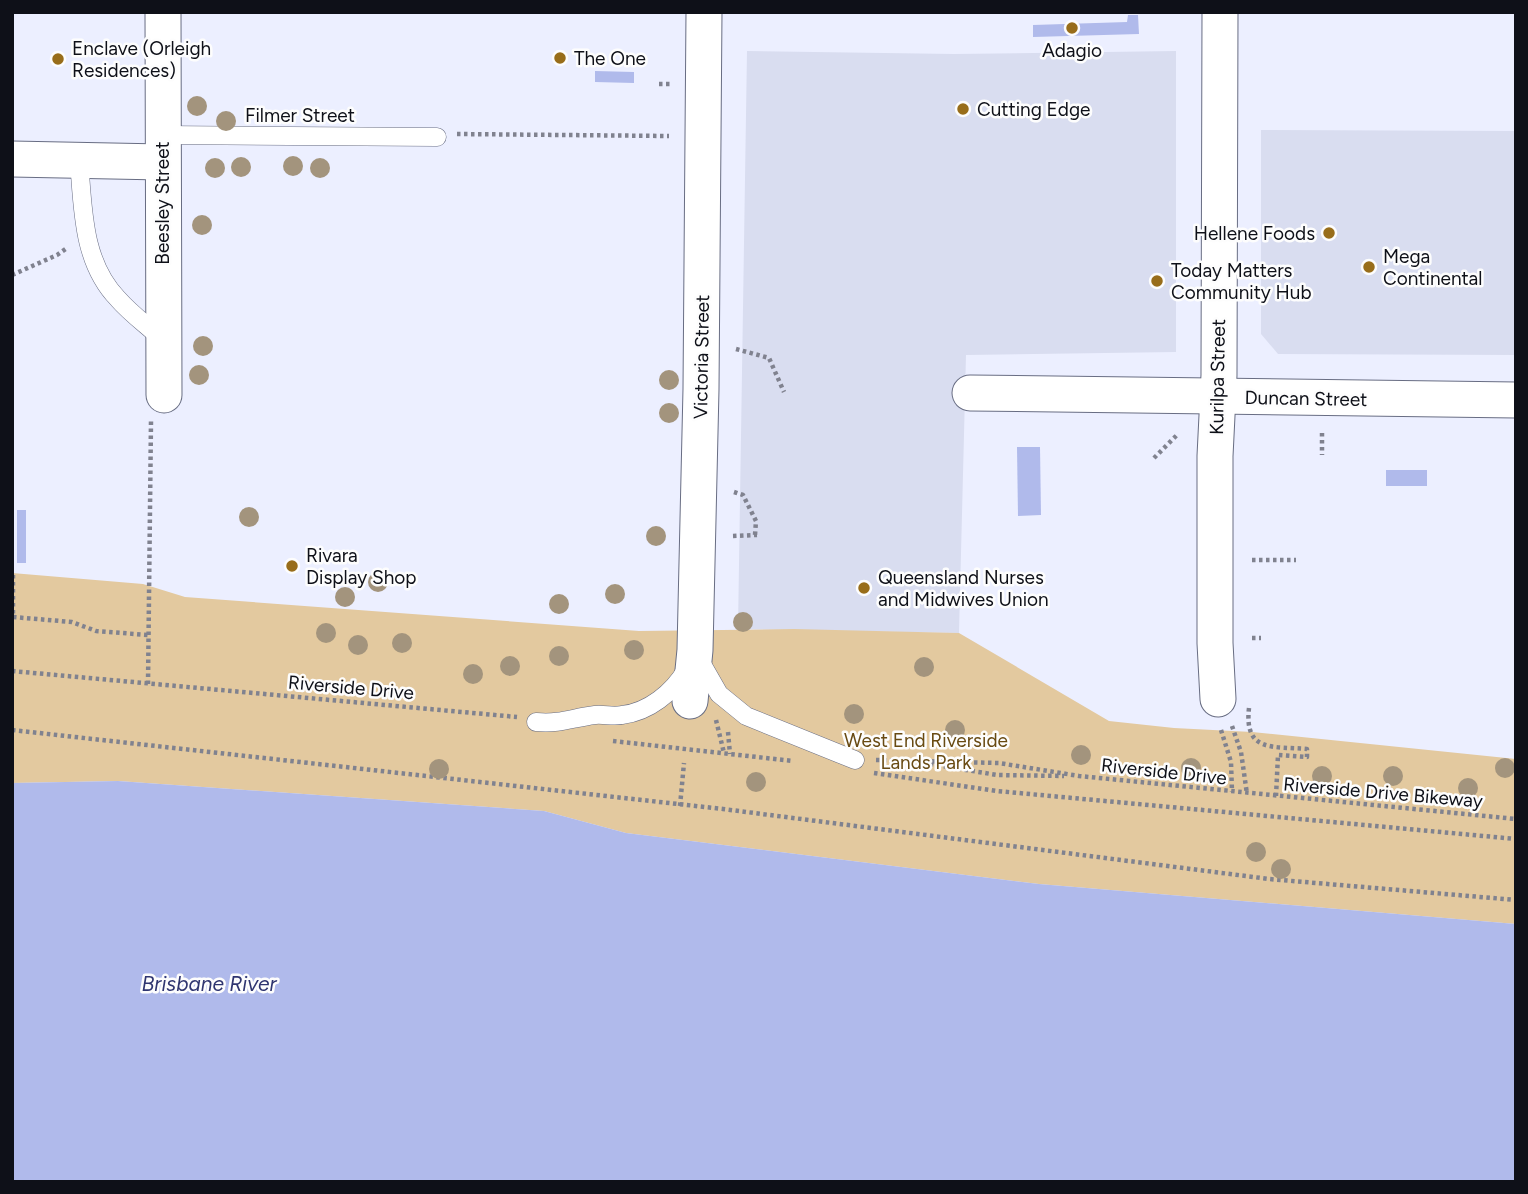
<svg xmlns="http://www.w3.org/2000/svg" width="1528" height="1194" viewBox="0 0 1528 1194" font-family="Figtree,sans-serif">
	<rect width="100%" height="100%" fill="#ecefff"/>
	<g fill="#d9ddf0">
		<polygon points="747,51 954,54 1176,51 1176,352 966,355 959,633 738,629"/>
		<polygon points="1261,130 1516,131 1516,355 1278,354 1261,334"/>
	</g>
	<polygon fill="#e3c99f" points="12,573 143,584 185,597 639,631 794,629 959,633 1109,721 1174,728 1252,732 1516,759 1516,924 1039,884 626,833 544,811 118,781 12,783"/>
	<g fill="#b0baeb">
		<polygon points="1128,15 1138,15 1139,34 1033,37 1033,25 1127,22"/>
		<polygon points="595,71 634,72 634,83 595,82"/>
		<polygon points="1017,447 1040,447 1041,515 1018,516"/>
		<rect x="1386" y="470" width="41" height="16"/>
		<rect x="17" y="510" width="9" height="53"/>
		<polygon points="118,781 544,811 626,833 1039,884 1516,924 1516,1182 12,1182 12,783"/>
	</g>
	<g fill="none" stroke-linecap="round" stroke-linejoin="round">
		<defs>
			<g id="service">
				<polyline points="163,135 437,137"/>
				<path d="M 79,160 C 83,208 82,262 118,299 C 131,314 148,326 163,340"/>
				<polyline points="699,659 719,694 746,716 855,760"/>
				<path d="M 536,722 C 562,724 571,718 595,715 C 604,714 613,717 622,715 C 649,712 673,692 686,670"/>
			</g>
			<g id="minor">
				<polyline points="163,12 164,395"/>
				<polyline points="12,159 162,162"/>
				<polyline points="970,393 1516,400"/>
				<polyline points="1218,699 1215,643 1215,456 1219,375 1220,12"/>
				<polyline points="690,701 695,650 701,389 704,12"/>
			</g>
		</defs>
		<use href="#service" stroke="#686d83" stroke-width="19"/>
		<use href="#minor" stroke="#686d83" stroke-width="37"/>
		<g stroke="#80828f" stroke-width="4.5" stroke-dasharray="3.5 3.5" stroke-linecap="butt">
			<polyline points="659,84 670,84"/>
			<polyline points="457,134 669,136"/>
			<polyline points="12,275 57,255 67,248"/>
			<polyline points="736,349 769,358 784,392"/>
			<polyline points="1322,433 1322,455"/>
			<polyline points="1154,458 1178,434"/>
			<polyline points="734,492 743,495 756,521 755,535"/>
			<polyline points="733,536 757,535"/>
			<polyline points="1252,560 1296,560"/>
			<polyline points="13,575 13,617 72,622 96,631 148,635"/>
			<polyline points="1252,638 1261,638"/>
			<polyline points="12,671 517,717"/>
			<polyline points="148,684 151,421"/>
			<path d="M 1249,708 C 1244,753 1273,746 1307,749 L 1307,757 L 1278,755 L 1276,796"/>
			<polyline points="716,720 724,753"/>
			<polyline points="1232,726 1241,752 1247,794"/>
			<polyline points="12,730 723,809 1269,879 1516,900"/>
			<polyline points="1221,730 1231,762 1232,792"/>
			<polyline points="728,732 730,754"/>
			<polyline points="613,741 793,761"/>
			<polyline points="876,760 999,763 1079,776 1516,819"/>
			<polyline points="930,764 997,775 1064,776"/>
			<polyline points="874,773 997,791 1516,839"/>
			<polyline points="680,806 684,763"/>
		</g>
		<use href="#service" stroke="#fff" stroke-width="18"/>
		<use href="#minor" stroke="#fff" stroke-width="35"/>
	</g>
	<g fill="#a3947d">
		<circle cx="197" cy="106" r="10"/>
		<circle cx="226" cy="121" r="10"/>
		<circle cx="293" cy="166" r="10"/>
		<circle cx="241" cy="167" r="10"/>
		<circle cx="215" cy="168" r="10"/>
		<circle cx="320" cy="168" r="10"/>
		<circle cx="202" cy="225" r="10"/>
		<circle cx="203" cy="346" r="10"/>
		<circle cx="199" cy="375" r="10"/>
		<circle cx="669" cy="380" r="10"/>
		<circle cx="669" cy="413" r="10"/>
		<circle cx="249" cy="517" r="10"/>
		<circle cx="656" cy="536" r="10"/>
		<circle cx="378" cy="582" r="10"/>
		<circle cx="615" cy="594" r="10"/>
		<circle cx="345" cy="597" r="10"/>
		<circle cx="559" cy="604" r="10"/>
		<circle cx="743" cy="622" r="10"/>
		<circle cx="326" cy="633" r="10"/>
		<circle cx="402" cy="643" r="10"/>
		<circle cx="358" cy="645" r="10"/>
		<circle cx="634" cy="650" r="10"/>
		<circle cx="559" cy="656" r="10"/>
		<circle cx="510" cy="666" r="10"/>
		<circle cx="924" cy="667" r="10"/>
		<circle cx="473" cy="674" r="10"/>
		<circle cx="854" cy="714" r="10"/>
		<circle cx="955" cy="730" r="10"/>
		<circle cx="1081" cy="755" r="10"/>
		<circle cx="1191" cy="768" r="10"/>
		<circle cx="1505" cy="768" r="10"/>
		<circle cx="439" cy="769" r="10"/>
		<circle cx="1322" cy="776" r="10"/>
		<circle cx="1393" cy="776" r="10"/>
		<circle cx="756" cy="782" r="10"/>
		<circle cx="1468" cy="788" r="10"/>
		<circle cx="1256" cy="852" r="10"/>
		<circle cx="1281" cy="869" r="10"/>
	</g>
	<g fill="#986d1a" stroke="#fdfdfd" stroke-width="2.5">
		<circle cx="1072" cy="28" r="7"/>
		<circle cx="560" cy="58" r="7"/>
		<circle cx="58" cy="59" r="7"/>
		<circle cx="963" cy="109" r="7"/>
		<circle cx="1329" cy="233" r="7"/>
		<circle cx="1369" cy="267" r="7"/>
		<circle cx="1157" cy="281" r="7"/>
		<circle cx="292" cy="566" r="7"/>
		<circle cx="864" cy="588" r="7"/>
	</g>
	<g text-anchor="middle" stroke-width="5" stroke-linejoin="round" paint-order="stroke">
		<g font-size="19" fill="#0e1018" stroke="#fdfdfd" text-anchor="start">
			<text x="72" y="55">Enclave (Orleigh<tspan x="72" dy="22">Residences)</tspan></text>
			<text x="1072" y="57" text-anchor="middle">Adagio</text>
			<text x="574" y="65">The One</text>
			<text x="977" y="116">Cutting Edge</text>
			<text x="1315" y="240" text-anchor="end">Hellene Foods</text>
			<text x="1383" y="263">Mega<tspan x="1383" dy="22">Continental</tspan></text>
			<text x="1171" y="277">Today Matters<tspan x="1171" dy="22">Community Hub</tspan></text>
			<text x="306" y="562">Rivara<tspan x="306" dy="22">Display Shop</tspan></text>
			<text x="878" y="584">Queensland Nurses<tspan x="878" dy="22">and Midwives Union</tspan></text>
		</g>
		<g font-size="19" fill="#0e1018" stroke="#fdfdfd">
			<text x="300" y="122">Filmer Street</text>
			<text transform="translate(162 203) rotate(-90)" y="7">Beesley Street</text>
			<text transform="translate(701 357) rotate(-89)" y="7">Victoria Street</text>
			<text transform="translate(1217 377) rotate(-89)" y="7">Kurilpa Street</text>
			<text transform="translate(1306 398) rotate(1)" y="7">Duncan Street</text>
			<text transform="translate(351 687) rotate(5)" y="7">Riverside Drive</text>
			<text transform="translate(1164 771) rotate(6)" y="7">Riverside Drive</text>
			<text transform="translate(1383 792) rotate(5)" y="7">Riverside Drive Bikeway</text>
		</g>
		<g font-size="19" fill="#684a12" stroke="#fdfdfd">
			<text x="926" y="747">West End Riverside<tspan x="926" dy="22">Lands Park</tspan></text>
		</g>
		<g font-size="21" font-style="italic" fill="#2f3570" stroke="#fdfdfd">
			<text x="209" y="991">Brisbane River</text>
		</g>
	</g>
	<rect width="1528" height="1194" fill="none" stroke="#0e1018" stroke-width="28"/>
</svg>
